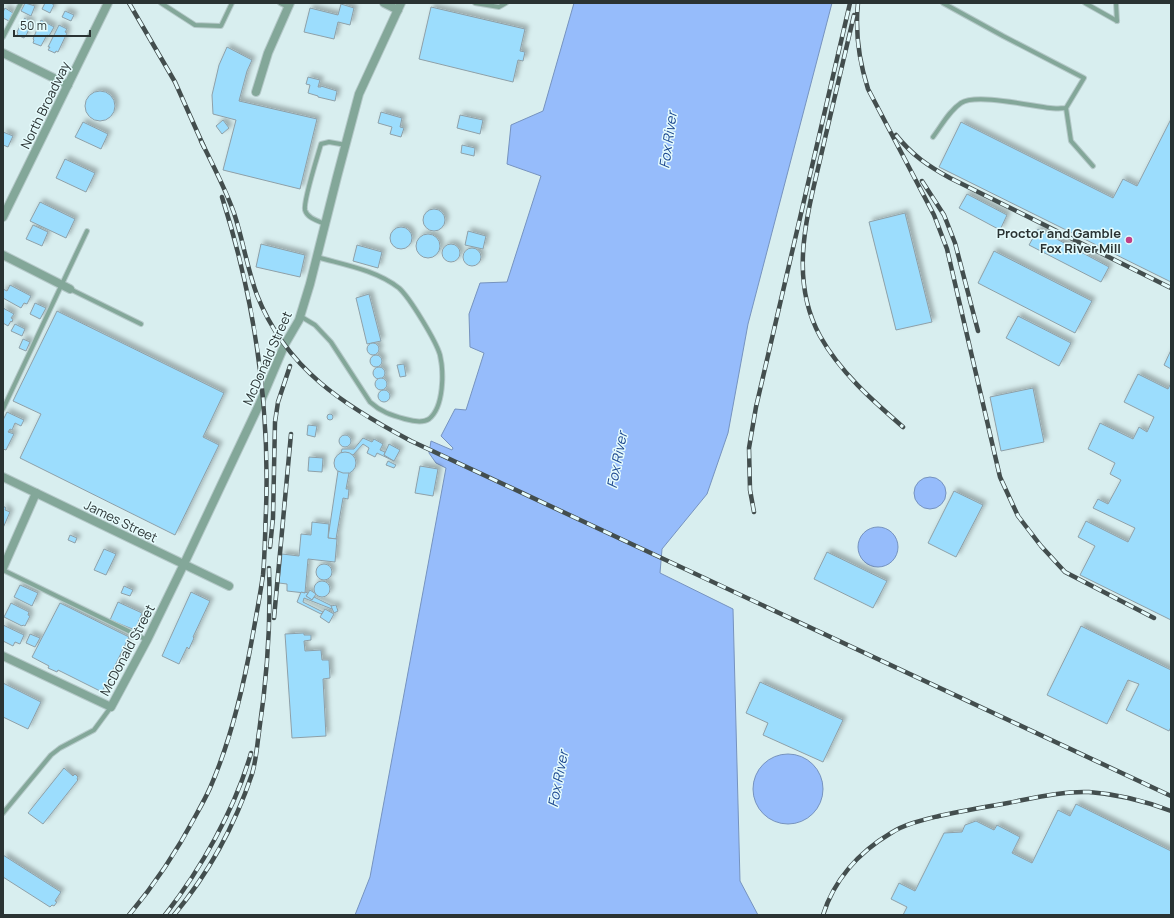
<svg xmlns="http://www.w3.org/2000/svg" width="1174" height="918" viewBox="0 0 1174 918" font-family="Manrope,sans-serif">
	<defs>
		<filter id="shadow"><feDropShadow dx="3.5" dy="-3.5" stdDeviation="2" flood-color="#0004"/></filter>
	</defs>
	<rect width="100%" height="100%" fill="#d8eeef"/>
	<g fill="#96bcfb" stroke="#7693bf">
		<polygon points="574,3 832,3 748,324 728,433 707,494 662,549 660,573 733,609 740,881 758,915 355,915 370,877 446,468 436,463 429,453 431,441 452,450 453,448 441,436 455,409 466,410 484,353 470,347 469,314 480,283 507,282 541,176 507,164 511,125 543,111"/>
		<circle cx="930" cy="493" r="16"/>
		<circle cx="878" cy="547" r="20"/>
		<circle cx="788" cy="789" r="35"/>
	</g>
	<g fill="#9cddfd" stroke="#8ea0a8" filter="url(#shadow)">
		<polygon points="25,3 35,6 31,16 21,11"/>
		<polygon points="45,3 51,3 54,5 50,13 42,9"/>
		<polygon points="341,4 354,8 350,25 338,22 334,39 304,32 310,8 338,15"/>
		<polygon points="431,7 525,29 520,51 525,52 523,61 518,60 513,82 419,59"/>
		<polygon points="5,8 13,13 9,21 3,18 3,12"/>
		<polygon points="65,11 74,15 71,21 62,17"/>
		<polygon points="24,18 32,22 26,36 25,36 24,38 17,35 18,33 17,32"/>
		<polygon points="41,20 54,27 49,36 47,35 41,46 33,43 34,40 33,39"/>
		<polygon points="59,25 67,29 65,32 67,33 58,52 56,51 55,53 48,50 50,47 48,47"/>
		<polygon points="227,47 252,60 247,71 239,101 317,119 300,189 223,170 236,120 213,114 212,95 219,65"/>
		<polygon points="308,77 320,80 318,87 321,87 321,86 337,91 335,101 318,97 318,96 308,93 310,85 306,84"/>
		<circle cx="100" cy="106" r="15"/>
		<polygon points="381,112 402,118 400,127 404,128 401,137 390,134 392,127 378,123"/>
		<polygon points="460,115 483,120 480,134 457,128"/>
		<polygon points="1171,119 1171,282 939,167 961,122 1113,198 1123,179 1137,186"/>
		<polygon points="223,120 229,128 222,134 216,126"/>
		<polygon points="83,122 108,134 101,149 75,137"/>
		<polygon points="3,132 13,136 8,147 3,145"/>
		<polygon points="462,145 475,148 474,156 461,153"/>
		<polygon points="65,159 95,173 86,192 56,178"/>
		<polygon points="967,194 1007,215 1000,230 959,208"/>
		<polygon points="40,202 75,219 66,238 30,221"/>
		<circle cx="434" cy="220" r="11"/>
		<polygon points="905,213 932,322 896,330 869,222"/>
		<polygon points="33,225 48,232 42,246 26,239"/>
		<circle cx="401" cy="238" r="11"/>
		<polygon points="1038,229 1109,267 1101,282 1029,245"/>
		<polygon points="468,231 486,236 483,249 465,245"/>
		<circle cx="428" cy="246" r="12"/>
		<circle cx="451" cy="253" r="9"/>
		<polygon points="261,244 305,255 300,277 256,267"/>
		<polygon points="357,245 382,252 378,268 353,261"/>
		<circle cx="472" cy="257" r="9"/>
		<polygon points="994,251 1092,301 1075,333 978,283"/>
		<polygon points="10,285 31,296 27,304 24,303 21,308 3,298 3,289 7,291"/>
		<polygon points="369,294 381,341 367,344 356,298"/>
		<polygon points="35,303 46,308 40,319 30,314"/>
		<polygon points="3,308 14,314 11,318 13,319 12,322 11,321 8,326 3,323"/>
		<polygon points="57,311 224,393 203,437 219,445 175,535 20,458 41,414 13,401"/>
		<polygon points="1018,316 1071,343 1059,366 1006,338"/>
		<polygon points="15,324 25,329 22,336 11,331"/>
		<polygon points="23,339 30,342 26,351 19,348"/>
		<circle cx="373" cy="349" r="6"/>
		<polygon points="1171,350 1171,369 1164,365"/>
		<circle cx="376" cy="361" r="6"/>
		<polygon points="404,364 406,376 400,377 397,365"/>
		<circle cx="379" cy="373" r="6"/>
		<polygon points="1138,374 1168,389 1171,383 1171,620 1080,575 1095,546 1078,537 1086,521 1128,542 1135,528 1093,508 1098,499 1108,504 1121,480 1110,474 1115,463 1088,449 1100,423 1133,439 1139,427 1147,432 1154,417 1124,402"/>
		<circle cx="381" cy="384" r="6"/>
		<polygon points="1033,388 1044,442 1001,451 990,397"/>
		<circle cx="384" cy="396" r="6"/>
		<polygon points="7,412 24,420 21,426 15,423 12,430 10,429 8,432 14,434 6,450 3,449 3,420"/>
		<circle cx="330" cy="417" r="3"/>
		<polygon points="308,425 317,426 315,437 307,435"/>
		<circle cx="345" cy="441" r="6"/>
		<polygon points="363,438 372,442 374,439 383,444 380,450 385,452 384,455 394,461 377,453 375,457 367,453 369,448 363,444 353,455 348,453 341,453 342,449 354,449"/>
		<polygon points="389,444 400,450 394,461 384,455"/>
		<circle cx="345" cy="463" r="11"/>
		<polygon points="309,457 323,458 322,472 308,471"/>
		<polygon points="388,461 396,465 394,468 386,465"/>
		<polygon points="420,466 438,469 433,496 415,493"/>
		<polygon points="338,471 343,473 349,473 346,489 349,489 348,499 343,498 336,539 328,538"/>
		<polygon points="954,491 983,505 956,557 928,543"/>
		<polygon points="3,506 6,508 5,510 10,512 3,528"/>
		<polygon points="312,522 329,524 328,538 337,539 335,562 308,559 305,593 287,591 287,584 279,583 282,554 299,556 301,534 311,535"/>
		<polygon points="70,535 77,538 75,543 68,540"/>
		<polygon points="104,549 116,554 106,575 94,570"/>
		<polygon points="827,552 887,581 873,608 814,579"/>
		<circle cx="324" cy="572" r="8"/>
		<circle cx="322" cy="589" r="8"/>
		<polygon points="20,585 38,593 32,606 14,597"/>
		<polygon points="124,586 133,590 130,596 121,593"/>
		<polygon points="310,590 316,594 312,600 306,596"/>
		<polygon points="191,592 210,601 193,637 194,638 189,649 187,647 179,664 162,656"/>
		<polygon points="301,592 305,593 305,592 308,593 306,596 312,600 314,597 332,606 332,609 304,598 303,602 323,612 321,614 297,602"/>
		<polygon points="118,602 142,613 135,630 110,620"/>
		<polygon points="11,603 29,612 28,615 30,616 25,626 23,625 22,626 4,617"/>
		<polygon points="60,603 129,637 102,692 58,670 57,672 48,668 49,666 32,657"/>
		<polygon points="336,605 338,611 334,613 331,606"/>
		<polygon points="325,609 334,614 329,623 320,617"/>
		<polygon points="3,625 24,635 20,644 15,642 13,646 3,641"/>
		<polygon points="1081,626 1171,670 1171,727 1169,731 1126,710 1139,684 1128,680 1107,724 1047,695"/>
		<polygon points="304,633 304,635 311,635 311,640 304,641 305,651 321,650 322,660 329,660 330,678 323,679 326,736 292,738 285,634"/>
		<polygon points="30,634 40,638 35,647 26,643"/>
		<polygon points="760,682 843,720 823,762 763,735 768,723 746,713"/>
		<polygon points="3,683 41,702 28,729 3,717"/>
		<polygon points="64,768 73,776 75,774 78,777 77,779 78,780 43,824 28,813"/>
		<polygon points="1076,804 1171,851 1171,915 903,915 907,907 891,899 899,883 915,891 944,833 962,832 965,825 976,821 994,830 997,825 1020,837 1012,853 1032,863 1058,810 1070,816"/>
		<polygon points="3,855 61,892 55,901 57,902 54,906 52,905 50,907 3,877"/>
	</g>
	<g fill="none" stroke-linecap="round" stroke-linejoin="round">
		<defs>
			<g id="lane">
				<polyline points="161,3 195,25 221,26 232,3"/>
				<polyline points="280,3 288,7"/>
				<polyline points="475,3 499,7 506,3"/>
				<polyline points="1085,3 1117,21"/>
				<polyline points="1116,3 1117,21"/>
				<polyline points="3,37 21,3"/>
				<polyline points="1066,108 1071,141 1093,166"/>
				<path d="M 933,137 C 942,125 949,111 961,103 C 976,93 1031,106 1050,108 C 1056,109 1061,108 1066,108 L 1084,78 L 1003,36 L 943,3"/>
				<path d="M 325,224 C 318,221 307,218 305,210 C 303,201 318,155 321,144 L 329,142 L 346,145"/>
				<polyline points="70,289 141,324"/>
				<path d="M 300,316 L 315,325 L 331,342 L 370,402 C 381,412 391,415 405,419 C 412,421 423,423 429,419 C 444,407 444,372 440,355 C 436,341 410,298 399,288 C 376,270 345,265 317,257"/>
				<polyline points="3,409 87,231"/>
				<polyline points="3,570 147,640"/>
				<polyline points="3,813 51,755 60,748 94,730 111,707"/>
			</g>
			<g id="street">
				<polyline points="384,3 398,10"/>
				<polyline points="3,53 68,85"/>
				<polyline points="256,92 268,53 290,3"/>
				<polyline points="3,217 108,3"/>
				<polyline points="3,255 70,289"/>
				<polyline points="3,477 229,586"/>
				<polyline points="3,568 36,493"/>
				<polyline points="3,656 111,707 147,640 184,564 259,405 285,344 299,320 310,284 337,177 359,94 401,3"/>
			</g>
		</defs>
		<use href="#lane" stroke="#b5c9c9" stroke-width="6"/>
		<use href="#street" stroke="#b5c9c9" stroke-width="10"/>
		<use href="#lane" stroke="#83a799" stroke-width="4"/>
		<use href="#street" stroke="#83a799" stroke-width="8"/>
		<defs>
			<g id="rail">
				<polyline points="129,3 175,82 204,147"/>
				<path d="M 858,3 C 855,32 859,61 868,89 L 934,215 L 947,249 L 1000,477 L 1018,516 L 1041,546 L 1065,572 L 1154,618"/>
				<path d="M 854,15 C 844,59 833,103 823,147 C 809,209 787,276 820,336 C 840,372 872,400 903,427"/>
				<path d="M 896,135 C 912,155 928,166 950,178 L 1171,288"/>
				<path d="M 201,141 C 213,165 225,188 234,213 C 243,240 247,268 257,295 C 286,369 345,406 411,441 L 1171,796"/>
				<polyline points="922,181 944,215 955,243 978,331"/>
				<polyline points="754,512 750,490 749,448 756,407 850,3"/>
				<polyline points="270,547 273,518 275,422 278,402 290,366"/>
				<polyline points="274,618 291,434"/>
				<path d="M 129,915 C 155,884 177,851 196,815 C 201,806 206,797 210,788 C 231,740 243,689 252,639 C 256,617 260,596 263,575 C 265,554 265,532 266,511 C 270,402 255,301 222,197"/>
				<path d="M 165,915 C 201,869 235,809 251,753"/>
				<path d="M 174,915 C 208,874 235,825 252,774 C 256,761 257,746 259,732 C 267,678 271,623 269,568"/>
				<path d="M 823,915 C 834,880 859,852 891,833 C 905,824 923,820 939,816 C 962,811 985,807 1008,803 C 1034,798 1062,791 1089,792 C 1117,794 1145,801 1171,811"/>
			</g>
		</defs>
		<use href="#rail" stroke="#434e4e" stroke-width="4.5"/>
		<use href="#rail" stroke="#e5fbfc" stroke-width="3" stroke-dasharray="9" stroke-linecap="butt"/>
	</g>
	<circle fill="#c13e85" stroke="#e5fbfc" stroke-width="1.5" cx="1129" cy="240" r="4"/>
	<g text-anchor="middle" stroke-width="3" stroke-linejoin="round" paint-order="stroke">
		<g font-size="13" fill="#2a3333" stroke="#e5fbfc">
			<text transform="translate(45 105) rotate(-64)" y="5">North Broadway</text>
			<text transform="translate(267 358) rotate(-66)" y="5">McDonald Street</text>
			<text transform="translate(121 521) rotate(26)" y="5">James Street</text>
			<text transform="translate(127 650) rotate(-62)" y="5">McDonald Street</text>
		</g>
		<g font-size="13" font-weight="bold" fill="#2a3333" stroke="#e5fbfc" text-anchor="end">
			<text x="1121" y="238">Proctor and Gamble<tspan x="1121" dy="15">Fox River Mill</tspan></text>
		</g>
		<g font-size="14" font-style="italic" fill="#1d4890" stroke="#e5fbfc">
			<text transform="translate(668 140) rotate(-82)" y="5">Fox River</text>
			<text transform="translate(617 460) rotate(-79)" y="5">Fox River</text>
			<text transform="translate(558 779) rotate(-79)" y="5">Fox River</text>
		</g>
	</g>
	<rect width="1174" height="918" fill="none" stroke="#2a3333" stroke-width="8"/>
	<path d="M14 30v6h76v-6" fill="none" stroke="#2a3333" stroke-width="2"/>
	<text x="20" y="30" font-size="12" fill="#2a3333" stroke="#e5fbfc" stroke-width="3" paint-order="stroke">50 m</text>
</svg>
